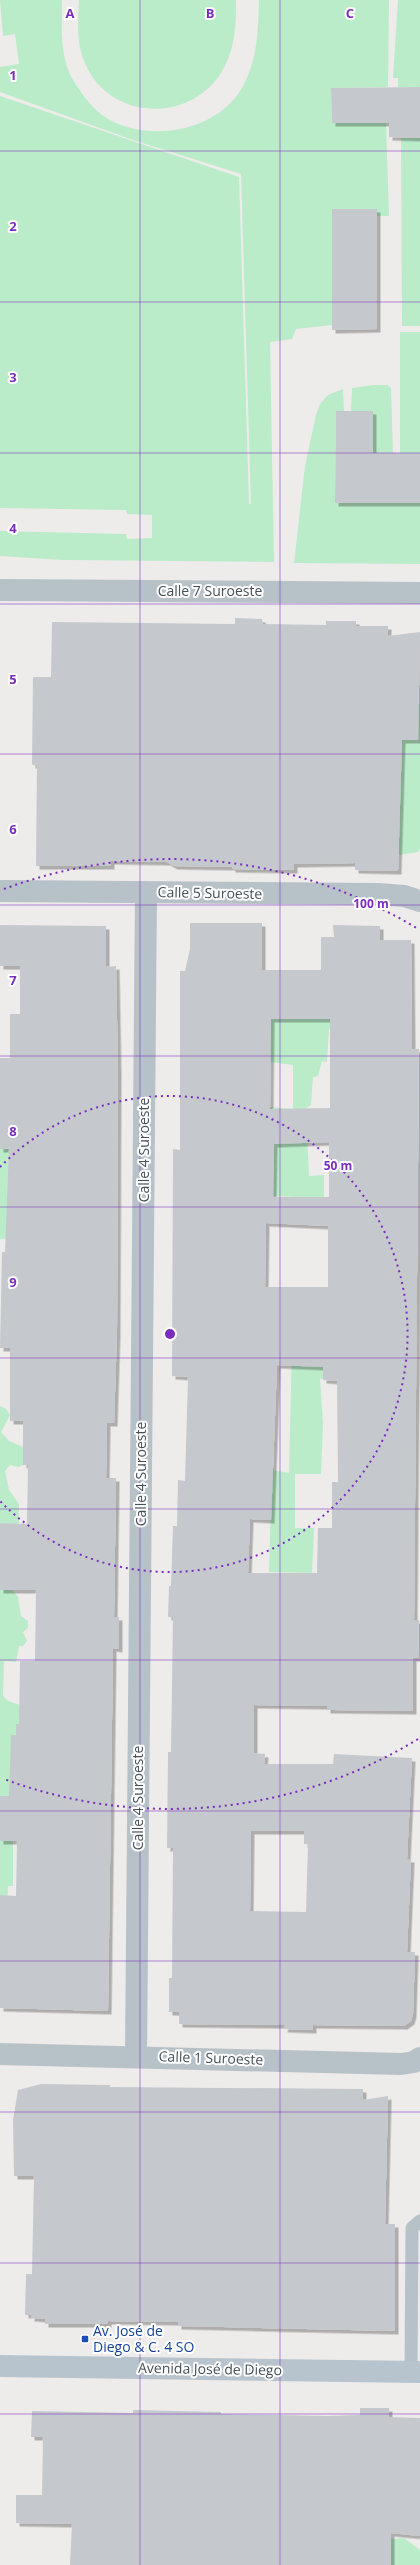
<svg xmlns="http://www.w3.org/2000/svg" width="420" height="2565" viewBox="0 0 420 2565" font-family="'Open Sans',sans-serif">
	<defs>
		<filter id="shadow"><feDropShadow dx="3.5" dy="3.5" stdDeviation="0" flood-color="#0004"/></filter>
	</defs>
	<rect width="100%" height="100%" fill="#eeebeb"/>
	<g fill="#baecc9">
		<path d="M 0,0 L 62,0 C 62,27 59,55 73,80 C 82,94 94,112 110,120 C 155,144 225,129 246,80 C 258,54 258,28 259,0 L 389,0 L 388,87 L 331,88 L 332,123 L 386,123 L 389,216 L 377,216 L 376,209 L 332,209 L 332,325 L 296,329 L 292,339 L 270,342 L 274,562 L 63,560 L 0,556 L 0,531 L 126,534 L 127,539 L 152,538 L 152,515 L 127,514 L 126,510 L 0,508 L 0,96 L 239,177 L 249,504 L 251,504 L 241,174 L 133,140 L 0,92 L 0,67 L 19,64 L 15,34 L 3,36 Z"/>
		<path d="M 79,0 L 236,0 C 236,27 235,53 219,76 C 185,124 108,119 85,63 C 76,44 78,21 79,0 Z"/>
		<polygon points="398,0 420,0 420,87 398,87 398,78 393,78"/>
		<polygon points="401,138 420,138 420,326 402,326"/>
		<polygon points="400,332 420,332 420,453 400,454"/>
		<polygon points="373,385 387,385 391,388 393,454 373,453 373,411 351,411 352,388"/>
		<polygon points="343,389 344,411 336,411 335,503 420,503 420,564 294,563 305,466 316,415 320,404 328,395"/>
		<polygon points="418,704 420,704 420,848 418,852 399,855 400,740"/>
		<polygon points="302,970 321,971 332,1029 329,1029 327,1062 322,1061 318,1076 313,1077 311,1105 306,1108 309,1176 324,1175 324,1198 273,1196 274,1135 270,1135 270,1107 293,1109 293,1065 270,1062 270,1019 302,1019"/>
		<polygon points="0,1149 14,1149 21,1238 0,1239"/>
		<polygon points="324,1335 332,1378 320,1379 323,1424 321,1474 295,1474 295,1528 314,1528 312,1573 269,1572 272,1470 289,1473 292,1346"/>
		<polygon points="0,1406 6,1409 10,1415 1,1432 9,1441 23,1447 23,1465 18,1467 10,1465 5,1471 9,1490 19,1504 19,1524 0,1523"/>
		<polygon points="0,1590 12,1590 18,1597 21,1616 28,1621 28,1628 23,1632 27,1641 23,1646 19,1646 16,1662 4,1661 3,1696 8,1701 20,1705 24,1724 16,1724 24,1797 0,1796"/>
		<polygon points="0,1841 13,1841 13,1886 8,1886 6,1932 0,1932"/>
		<polygon points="404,2538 420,2550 420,2565 379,2565 382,2540"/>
	</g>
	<g fill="#c5c9ce" fill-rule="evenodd" filter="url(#shadow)">
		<polygon points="420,87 420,138 389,137 389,123 332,123 331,88"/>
		<polygon points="332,209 377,209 377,329 332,330"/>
		<polygon points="336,411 373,411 373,453 420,453 420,503 335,503"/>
		<polygon points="235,618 262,619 263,624 326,625 326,621 356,621 356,626 388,626 388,636 420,632 418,740 402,740 398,871 355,870 355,863 294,864 294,870 232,869 232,867 174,866 167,862 111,861 111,866 36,866 37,765 32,765 33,677 51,677 52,622 235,624"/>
		<path d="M 190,923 L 262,923 L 262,970 L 321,970 L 321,937 L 334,937 L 333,925 L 380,926 L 380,940 L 411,940 L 412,1049 L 419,1049 L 414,1620 L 419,1620 L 418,1658 L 413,1658 L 413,1711 L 334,1710 L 327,1710 L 327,1706 L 254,1705 L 254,1753 L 265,1754 L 264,1764 L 333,1764 L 334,1754 L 412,1758 L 407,1859 L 411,1859 L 407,1952 L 415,1952 L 413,2014 L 411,2021 L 404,2026 L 313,2025 L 313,2030 L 284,2029 L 285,2025 L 179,2024 L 179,2012 L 169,2012 L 169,1978 L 172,1978 L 173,1848 L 167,1848 L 168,1752 L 171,1752 L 173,1617 L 168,1617 L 169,1586 L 171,1586 L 173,1526 L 177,1526 L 178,1480 L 185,1481 L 188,1377 L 172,1376 L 173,1149 L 180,1150 L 180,971 L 185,971 L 190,949 ZM 271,1019 L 330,1019 L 330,1108 L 270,1109 ZM 329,1142 L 329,1197 L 273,1197 L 274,1144 ZM 266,1223 L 328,1226 L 328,1287 L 265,1287 ZM 277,1365 L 323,1367 L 323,1380 L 337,1381 L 338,1482 L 332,1482 L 332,1528 L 318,1528 L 317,1573 L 248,1573 L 250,1519 L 271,1520 ZM 251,1831 L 304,1831 L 304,1844 L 308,1844 L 306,1912 L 250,1911 Z"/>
		<polygon points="0,925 106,926 106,967 116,966 118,1072 117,1332 114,1423 107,1423 106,1478 116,1478 114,1617 119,1617 119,1649 113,1648 108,2011 0,2008 0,1895 16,1896 17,1841 0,1841 0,1796 9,1796 11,1735 16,1735 16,1724 19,1724 20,1661 35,1661 36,1590 0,1590 0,1523 27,1524 28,1465 23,1465 23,1421 10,1421 10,1348 0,1348 2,1252 5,1252 9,1149 0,1149 0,1058 10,1058 10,1014 20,1014 20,966 0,966"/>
		<polygon points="41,2084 110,2085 110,2087 363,2089 363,2100 388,2096 385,2224 395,2224 395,2331 178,2326 178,2322 108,2321 108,2324 45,2324 45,2319 31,2318 31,2315 25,2315 26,2274 32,2274 34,2176 14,2176 13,2120 18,2090"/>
		<polygon points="360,2408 389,2408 389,2417 420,2418 420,2536 391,2533 391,2565 70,2565 72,2524 16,2523 16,2495 42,2495 43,2437 31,2437 32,2411 133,2413 133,2410 221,2412 221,2414 328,2416 360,2415"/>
	</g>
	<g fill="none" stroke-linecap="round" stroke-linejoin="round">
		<polyline stroke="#b7c1c8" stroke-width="13" points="411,2372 412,2228 420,2221"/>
		<g stroke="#b7c1c8" stroke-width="22">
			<polyline points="0,590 420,593"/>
			<polyline points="0,891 378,894 404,896 420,901"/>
			<polyline points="0,2054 401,2064 414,2062 420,2058"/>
			<polyline points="136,2056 146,892"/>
		</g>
		<polyline stroke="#b7c4cd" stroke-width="22" points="0,2366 420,2372"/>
	</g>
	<path fill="none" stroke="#7b2cbf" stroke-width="1" stroke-opacity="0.55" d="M 140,0 L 140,2565M 280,0 L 280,2565M 0,151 L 420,151M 0,302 L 420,302M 0,453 L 420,453M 0,604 L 420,604M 0,754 L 420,754M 0,905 L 420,905M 0,1056 L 420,1056M 0,1207 L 420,1207M 0,1358 L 420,1358M 0,1509 L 420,1509M 0,1660 L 420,1660M 0,1811 L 420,1811M 0,1961 L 420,1961M 0,2112 L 420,2112M 0,2263 L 420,2263M 0,2414 L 420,2414"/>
	<g fill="none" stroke="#7b2cbf" stroke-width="2" stroke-dasharray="2 4">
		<path d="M0 1167A238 238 0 1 1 0 1501"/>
		<path d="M418 1739A475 475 0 0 1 4 1779M4 889A475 475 0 0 1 418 929"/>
	</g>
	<rect fill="#1a4fb4" stroke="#fff" stroke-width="1.5" x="81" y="2335" width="8" height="8" rx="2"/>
	<g text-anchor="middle" stroke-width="4" stroke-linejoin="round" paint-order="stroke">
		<g font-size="14" fill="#455058" stroke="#fff">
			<text x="210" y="596">Calle 7 Suroeste</text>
			<text transform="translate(210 893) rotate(1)" y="5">Calle 5 Suroeste</text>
			<text transform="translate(144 1150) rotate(-90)" y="5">Calle 4 Suroeste</text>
			<text transform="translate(141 1474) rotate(-90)" y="5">Calle 4 Suroeste</text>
			<text transform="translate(138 1798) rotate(-90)" y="5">Calle 4 Suroeste</text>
			<text transform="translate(211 2058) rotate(2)" y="5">Calle 1 Suroeste</text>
			<text transform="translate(210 2369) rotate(1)" y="5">Avenida José de Diego</text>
		</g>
		<g font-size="14" fill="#164399" stroke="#fff" text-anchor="start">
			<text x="93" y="2336">Av. José de<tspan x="93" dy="16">Diego &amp; C. 4 SO</tspan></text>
		</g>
	</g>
	<g font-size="13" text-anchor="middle" font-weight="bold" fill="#7b2cbf" stroke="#fff" stroke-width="4" stroke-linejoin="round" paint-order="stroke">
		<text x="70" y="18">A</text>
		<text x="210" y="18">B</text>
		<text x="350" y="18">C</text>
		<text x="13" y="80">1</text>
		<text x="13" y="231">2</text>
		<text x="13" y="382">3</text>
		<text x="13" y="533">4</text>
		<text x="13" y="684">5</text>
		<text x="13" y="834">6</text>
		<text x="13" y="985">7</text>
		<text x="13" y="1136">8</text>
		<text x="13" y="1287">9</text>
	</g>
	<circle cx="170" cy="1334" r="6" fill="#7b2cbf" stroke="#fff" stroke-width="2"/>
	<g font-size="12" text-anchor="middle" font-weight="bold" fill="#7b2cbf" stroke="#fff" stroke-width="4" stroke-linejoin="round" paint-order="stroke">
		<text x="371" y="908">100 m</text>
		<text x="338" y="1170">50 m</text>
	</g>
</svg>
